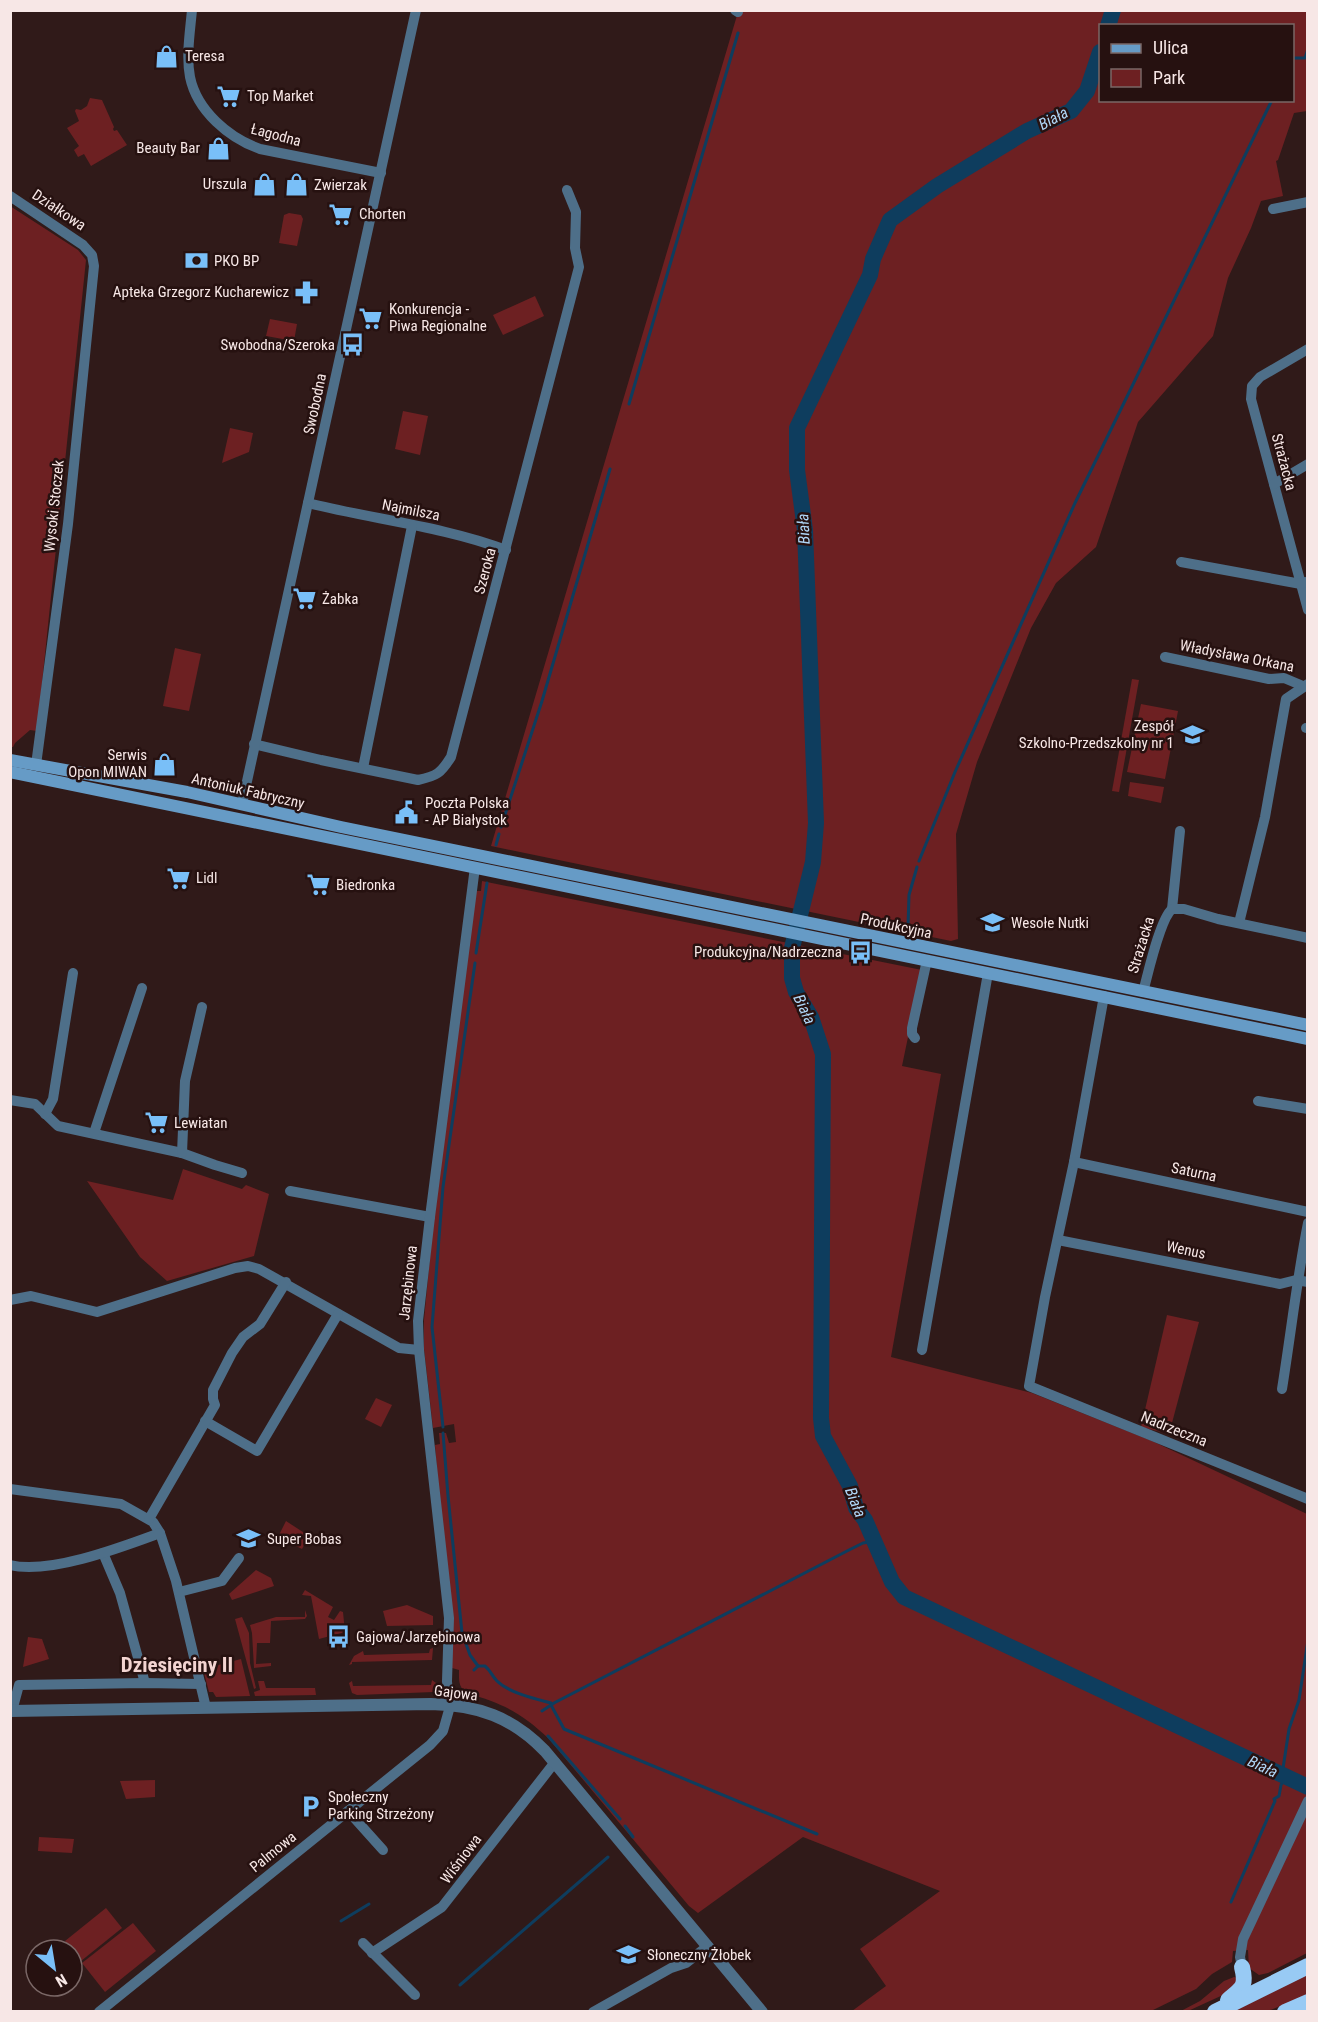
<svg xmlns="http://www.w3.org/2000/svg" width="1318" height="2022" viewBox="0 0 1318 2022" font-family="'Roboto Condensed',sans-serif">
	<rect width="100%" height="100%" fill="#301a19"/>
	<g fill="#6d2022" fill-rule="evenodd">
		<path d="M 749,10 L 1307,11 L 1307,111 L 1294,113 L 1278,160 L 1276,161 L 1283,196 L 1261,201 L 1251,228 L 1228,278 L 1213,336 L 1138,422 L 1096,547 L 1056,583 L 1031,628 L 977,762 L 956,834 L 958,939 L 951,941 L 491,846 L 738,12 ZM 1100,26 L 1292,26 L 1292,100 L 1100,100 Z"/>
		<polygon points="90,98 102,100 114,127 113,129 114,131 117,130 127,145 91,166 84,154 78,157 74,150 79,146 67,128 79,121 75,111 76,109 81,110 87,106"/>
		<polygon points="10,206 78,250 86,260 37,731 30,730 15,743 13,747 10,747"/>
		<polygon points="289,213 301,215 303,219 297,246 279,243 284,215"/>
		<polygon points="535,296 544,316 503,335 493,315"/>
		<polygon points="270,319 297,324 294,341 266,336"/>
		<polygon points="403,411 428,416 420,455 395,449"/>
		<polygon points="230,428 253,433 249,452 222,463"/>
		<polygon points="175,648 201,654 189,711 163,706"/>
		<polygon points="1132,679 1139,680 1119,792 1112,791"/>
		<polygon points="1141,704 1178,711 1165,779 1127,772"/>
		<polygon points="1130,782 1164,787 1161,803 1128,796"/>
		<path d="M 482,881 L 922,970 L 902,1066 L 941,1074 L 891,1357 L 1032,1393 L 1152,1441 L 1307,1514 L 1307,1953 L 1268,1973 L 1259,1975 L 1249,1968 L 1248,1950 L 1233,1951 L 1232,1962 L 1212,1974 L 1196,1989 L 1151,2011 L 852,2011 L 886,1986 L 860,1949 L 940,1891 L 803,1837 L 698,1913 L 689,1906 L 549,1739 C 521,1712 503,1704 467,1693 C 458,1687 459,1680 459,1670 L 452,1668 L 435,1445 L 440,1444 L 439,1433 L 446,1433 L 449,1443 L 456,1442 L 454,1424 L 433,1428 L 424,1349 L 424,1320 L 432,1236 L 476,891 L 481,891 Z"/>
		<polygon points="183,1169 242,1189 246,1185 269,1194 254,1256 167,1281 140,1257 87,1181 173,1200"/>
		<polygon points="1167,1315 1199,1322 1169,1434 1141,1427"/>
		<polygon points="376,1398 392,1405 381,1427 365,1419"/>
		<polygon points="286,1521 309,1536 302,1549 278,1537"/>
		<polygon points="256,1570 271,1578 274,1586 232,1600 229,1594"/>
		<polygon points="305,1590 333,1607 328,1617 334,1620 340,1611 343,1612 345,1632 319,1639 311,1596 302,1595"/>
		<polygon points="407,1605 433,1616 433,1625 387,1626 383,1611"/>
		<polygon points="305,1610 307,1616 305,1619 271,1621 270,1643 257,1643 256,1664 271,1663 271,1666 254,1668 252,1633 250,1625 276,1617 305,1617"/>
		<polygon points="242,1617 249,1633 250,1663 256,1688 254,1689 235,1619"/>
		<polygon points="28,1637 42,1639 49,1659 23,1667"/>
		<polygon points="433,1648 432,1660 352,1662 352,1664 349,1665 354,1656 363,1651 364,1655 429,1653 430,1649"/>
		<polygon points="241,1659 250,1696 216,1697 213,1692 209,1692 203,1669"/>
		<polygon points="432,1680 436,1683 436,1690 434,1692 357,1695 352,1693 349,1683 352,1681 353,1686 431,1685"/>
		<polygon points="258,1681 264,1681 266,1688 315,1688 316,1695 255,1696 254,1692 260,1690"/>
		<polygon points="155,1780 155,1797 126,1799 120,1781"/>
		<polygon points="39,1837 74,1839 72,1853 38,1851"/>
		<polygon points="106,1908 122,1928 81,1961 65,1941"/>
		<polygon points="133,1923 156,1951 105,1992 82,1963"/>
		<polygon points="1307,1973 1307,1995 1268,2011 1228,2012"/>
		<polygon points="1234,1977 1238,1978 1236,1989 1188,2011 1179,2012 1200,2001 1224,1981"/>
	</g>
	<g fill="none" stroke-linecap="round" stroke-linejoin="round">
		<g stroke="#0e3d5e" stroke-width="3">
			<polyline points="1292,58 1305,58 1308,49"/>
			<polyline points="629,404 738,33"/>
			<polyline points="501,827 542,701 610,469"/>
			<polyline points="496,845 499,834"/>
			<polyline points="919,861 955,772 1075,503 1272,100"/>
			<polyline points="908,926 909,895 917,867"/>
			<polyline points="476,953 487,883"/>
			<polyline points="443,1427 432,1327 443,1187 475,963"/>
			<polyline points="443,1433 448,1496 462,1633 470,1655 478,1666"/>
			<path d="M 474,1670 L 478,1666 L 485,1666 C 491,1671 492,1676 497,1681 C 509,1693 536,1699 551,1703"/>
			<polyline points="551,1705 564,1729 817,1834"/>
			<polyline points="542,1711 554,1703 847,1551 863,1543 875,1541"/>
			<polyline points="548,1736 620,1819"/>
			<polyline points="1282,1775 1289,1729 1299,1700 1308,1640"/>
			<polyline points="625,1826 633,1837"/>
			<polyline points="1231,1902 1275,1801 1274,1799 1279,1796 1281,1785 1286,1777"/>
			<polyline points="341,1921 369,1904"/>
			<polyline points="460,1985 608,1857"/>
		</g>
		<g stroke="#0e3d5e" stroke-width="16">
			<polyline points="1108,26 1113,10"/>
			<polyline points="1100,52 1087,91 1071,111 1027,131 937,186 890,220 873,259 870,275 797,428 797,470 805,530 816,823 813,862 792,948 792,978 796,992 811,1017 823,1054 821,1418 823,1436 850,1486 856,1508 865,1520 892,1582 904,1597 1308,1787"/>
		</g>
		<g stroke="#4e6f89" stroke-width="10">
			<path d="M 192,10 C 190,32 186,56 190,77 C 197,111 229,138 260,149 L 381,173"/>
			<polyline points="735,10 738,12"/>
			<polyline points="10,196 83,245 92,255 94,266 68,524 36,765"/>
			<polyline points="1273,209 1308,202"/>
			<polyline points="1308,349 1260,377 1252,386 1251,399 1308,610"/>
			<polyline points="1274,484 1308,464"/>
			<path d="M 308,503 C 372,519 446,527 506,550"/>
			<polyline points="1181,562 1301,584 1305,582"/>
			<polyline points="1165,657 1269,679 1284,678 1303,686"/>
			<polyline points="1306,728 1308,728"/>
			<path d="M 254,744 L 321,760 L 418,780 C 437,776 441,773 451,757 L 579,267 L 575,248 L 576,212 L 567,190"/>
			<polyline points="363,768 412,526"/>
			<polyline points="242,804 416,10"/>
			<polyline points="1172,909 1180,831"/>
			<polyline points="1239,923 1265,817 1286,699 1308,684"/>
			<path d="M 1143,992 C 1148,974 1160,919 1172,909 L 1184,909 L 1218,919 L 1308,938"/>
			<polyline points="1104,996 1074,1162 1045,1297 1029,1386 1308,1499"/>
			<polyline points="915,1038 912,1034 912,1028 927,960"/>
			<polyline points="10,1100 35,1104 58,1126 182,1153 215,1165 242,1173"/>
			<polyline points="1258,1101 1308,1109"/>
			<polyline points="45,1114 53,1099 73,973"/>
			<polyline points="94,1133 142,988"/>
			<polyline points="182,1153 185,1081 202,1007"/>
			<polyline points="1074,1162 1308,1212"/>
			<polyline points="290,1191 430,1217"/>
			<polyline points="1058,1240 1280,1284 1296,1280 1308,1282"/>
			<polyline points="10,1300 31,1296 97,1312 235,1268 248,1266 259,1269 399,1348 419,1350"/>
			<polyline points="922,1350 988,973"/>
			<path d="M 1282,1389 C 1291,1333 1297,1278 1308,1223"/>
			<polyline points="205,1421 257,1451 338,1314"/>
			<polyline points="10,1489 121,1504 153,1522 160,1533 176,1581 206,1708"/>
			<polyline points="149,1519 215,1405 213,1399 213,1390 232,1353 243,1337 260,1324 286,1282"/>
			<polyline points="103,1553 120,1593 145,1683"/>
			<path d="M 10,1565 C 49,1575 122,1547 160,1533"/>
			<polyline points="179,1592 222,1581 239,1558"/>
			<polyline points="12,1711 19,1685 145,1683 201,1684"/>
			<polyline points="348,1811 383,1850"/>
			<polyline points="363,1943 415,1995"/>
			<polyline points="372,1953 442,1907 555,1762"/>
			<polyline points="1242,1967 1240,1957 1243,1939 1308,1801"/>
			<polyline points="99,2012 430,1745 443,1731 449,1710 447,1681 449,1618 419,1350 418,1321 430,1217 475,867"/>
			<polyline points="593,2012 671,1968 686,1963 708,1946"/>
		</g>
		<path stroke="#4e6f89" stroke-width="12" d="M 10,1711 L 431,1704 C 478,1705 512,1717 545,1751 L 762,2012"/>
		<g stroke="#669bc6" stroke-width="12">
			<polyline points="10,760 187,792 341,827 1308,1025"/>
			<polyline points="10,772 1308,1039"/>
		</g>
		<g stroke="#98caf4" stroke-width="16">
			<path d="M 1228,2000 C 1242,1988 1247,1987 1242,1967"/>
			<polyline points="1215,2012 1308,1966"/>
			<polyline points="1285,2012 1308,2002"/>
		</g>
	</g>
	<defs>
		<symbol id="shop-bare" viewBox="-9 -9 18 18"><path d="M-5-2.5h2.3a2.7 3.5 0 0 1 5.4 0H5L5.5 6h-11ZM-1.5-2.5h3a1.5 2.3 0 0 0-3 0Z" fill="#79bff8" stroke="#261110" stroke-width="2.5" paint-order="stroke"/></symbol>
		<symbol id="supermarket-bare" viewBox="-9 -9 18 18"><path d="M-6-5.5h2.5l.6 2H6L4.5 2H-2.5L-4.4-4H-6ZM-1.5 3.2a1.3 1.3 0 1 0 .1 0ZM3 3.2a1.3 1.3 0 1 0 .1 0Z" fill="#79bff8" stroke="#261110" stroke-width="2.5" paint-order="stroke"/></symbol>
		<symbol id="bank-bare" viewBox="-9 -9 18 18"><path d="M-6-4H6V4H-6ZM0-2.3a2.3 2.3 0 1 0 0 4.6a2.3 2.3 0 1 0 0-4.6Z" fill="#79bff8" stroke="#261110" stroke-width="2.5" paint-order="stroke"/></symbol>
		<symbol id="pharmacy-bare" viewBox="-9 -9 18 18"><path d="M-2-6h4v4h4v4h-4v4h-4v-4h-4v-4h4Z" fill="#79bff8" stroke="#261110" stroke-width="2.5" paint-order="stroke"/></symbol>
		<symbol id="bus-bare" viewBox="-9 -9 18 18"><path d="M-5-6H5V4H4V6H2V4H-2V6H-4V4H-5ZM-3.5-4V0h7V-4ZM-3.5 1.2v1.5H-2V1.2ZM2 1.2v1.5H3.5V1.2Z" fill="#79bff8" stroke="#261110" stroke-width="2.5" paint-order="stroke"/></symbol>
		<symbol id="school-bare" viewBox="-9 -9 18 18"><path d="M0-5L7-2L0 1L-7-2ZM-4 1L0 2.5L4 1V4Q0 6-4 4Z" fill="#79bff8" stroke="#261110" stroke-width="2.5" paint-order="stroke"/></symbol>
		<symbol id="civic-bare" viewBox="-9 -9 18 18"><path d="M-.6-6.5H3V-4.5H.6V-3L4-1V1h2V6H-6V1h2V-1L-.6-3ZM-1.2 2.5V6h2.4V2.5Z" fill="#79bff8" stroke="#261110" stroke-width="2.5" paint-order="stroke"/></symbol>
		<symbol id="parking-bare" viewBox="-9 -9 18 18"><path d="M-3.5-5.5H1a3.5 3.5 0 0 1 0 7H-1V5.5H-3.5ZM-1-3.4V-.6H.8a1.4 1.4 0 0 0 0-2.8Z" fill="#79bff8" stroke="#261110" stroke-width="2.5" paint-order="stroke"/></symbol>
	</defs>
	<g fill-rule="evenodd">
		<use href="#shop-bare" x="150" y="40" width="33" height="33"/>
		<use href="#supermarket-bare" x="212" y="80" width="33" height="33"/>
		<use href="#shop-bare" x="202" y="132" width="33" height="33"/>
		<use href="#shop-bare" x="248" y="168" width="33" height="33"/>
		<use href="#shop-bare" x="280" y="168" width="33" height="33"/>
		<use href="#supermarket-bare" x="324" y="198" width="33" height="33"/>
		<use href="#bank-bare" x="180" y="244" width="33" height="33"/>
		<use href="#pharmacy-bare" x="290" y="276" width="33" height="33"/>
		<use href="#supermarket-bare" x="354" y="302" width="33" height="33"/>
		<use href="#bus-bare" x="336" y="328" width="33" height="33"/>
		<use href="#supermarket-bare" x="288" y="582" width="33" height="33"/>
		<use href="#school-bare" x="1176" y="718" width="33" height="33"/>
		<use href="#shop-bare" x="148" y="748" width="33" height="33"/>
		<use href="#civic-bare" x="390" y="796" width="33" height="33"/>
		<use href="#supermarket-bare" x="162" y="862" width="33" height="33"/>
		<use href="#supermarket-bare" x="302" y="868" width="33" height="33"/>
		<use href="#school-bare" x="976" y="906" width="33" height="33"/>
		<use href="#bus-bare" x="844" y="936" width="33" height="33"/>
		<use href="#supermarket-bare" x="140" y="1106" width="33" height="33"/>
		<use href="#school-bare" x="232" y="1522" width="33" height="33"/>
		<use href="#bus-bare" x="322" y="1620" width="33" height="33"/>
		<use href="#parking-bare" x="294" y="1790" width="33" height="33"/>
		<use href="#school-bare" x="612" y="1938" width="33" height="33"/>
	</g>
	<g text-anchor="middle" stroke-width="5" stroke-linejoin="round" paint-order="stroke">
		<g font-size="15" fill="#f7e7e6" stroke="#261110" text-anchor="start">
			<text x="185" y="61">Teresa</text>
			<text x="247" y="101">Top Market</text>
			<text x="200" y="153" text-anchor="end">Beauty Bar</text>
			<text x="247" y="189" text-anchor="end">Urszula</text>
			<text x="314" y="190">Zwierzak</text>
			<text x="359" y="219">Chorten</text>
			<text x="214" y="266">PKO BP</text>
			<text x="289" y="297" text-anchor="end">Apteka Grzegorz Kucharewicz</text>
			<text x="389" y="314">Konkurencja -<tspan x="389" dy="17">Piwa Regionalne</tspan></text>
			<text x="335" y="350" text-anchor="end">Swobodna/Szeroka</text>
			<text x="322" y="604">Żabka</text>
			<text x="1174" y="731" text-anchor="end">Zespół<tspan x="1174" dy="17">Szkolno-Przedszkolny nr 1</tspan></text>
			<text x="147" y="760" text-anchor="end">Serwis<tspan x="147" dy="17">Opon MIWAN</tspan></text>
			<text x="425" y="808">Poczta Polska<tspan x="425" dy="17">- AP Białystok</tspan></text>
			<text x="196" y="883">Lidl</text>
			<text x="336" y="890">Biedronka</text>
			<text x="1011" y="928">Wesołe Nutki</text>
			<text x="842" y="957" text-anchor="end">Produkcyjna/Nadrzeczna</text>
			<text x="174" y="1128">Lewiatan</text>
			<text x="267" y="1544">Super Bobas</text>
			<text x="356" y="1642">Gajowa/Jarzębinowa</text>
			<text x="328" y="1802">Społeczny<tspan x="328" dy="17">Parking Strzeżony</tspan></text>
			<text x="647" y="1960">Słoneczny Żłobek</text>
		</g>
		<g font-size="15" fill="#f7e7e6" stroke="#261110">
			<text transform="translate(276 135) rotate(15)" y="5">Łagodna</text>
			<text transform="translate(59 210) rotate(34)" y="5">Działkowa</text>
			<text transform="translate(315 404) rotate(-78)" y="5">Swobodna</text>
			<text transform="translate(1284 462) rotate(75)" y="5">Strażacka</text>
			<text transform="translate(54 506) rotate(-84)" y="5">Wysoki Stoczek</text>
			<text transform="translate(411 510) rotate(11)" y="5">Najmilsza</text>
			<text transform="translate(485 571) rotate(-75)" y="5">Szeroka</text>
			<text transform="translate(1237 656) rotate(11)" y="5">Władysława Orkana</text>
			<text transform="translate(248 791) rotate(13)" y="5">Antoniuk Fabryczny</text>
			<text transform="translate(896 926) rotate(12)" y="5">Produkcyjna</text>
			<text transform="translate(1141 945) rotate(-73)" y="5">Strażacka</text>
			<text transform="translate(1194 1172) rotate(12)" y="5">Saturna</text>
			<text transform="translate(1186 1250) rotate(12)" y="5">Wenus</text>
			<text transform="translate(408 1283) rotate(-84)" y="5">Jarzębinowa</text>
			<text transform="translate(1174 1429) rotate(22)" y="5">Nadrzeczna</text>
			<text transform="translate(456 1693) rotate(7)" y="5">Gajowa</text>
			<text transform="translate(273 1852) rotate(-39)" y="5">Palmowa</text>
			<text transform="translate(461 1859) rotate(-53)" y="5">Wiśniowa</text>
		</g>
		<g font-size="16" font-style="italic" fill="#afd6f7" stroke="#261110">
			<text transform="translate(1053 118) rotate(-28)" y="6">Biała</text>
			<text transform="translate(803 529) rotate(-93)" y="6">Biała</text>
			<text transform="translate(805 1009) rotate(65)" y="6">Biała</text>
			<text transform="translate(856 1502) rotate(68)" y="6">Biała</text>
			<text transform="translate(1263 1766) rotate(25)" y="6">Biała</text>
		</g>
		<g font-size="21" font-weight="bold" fill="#f3d4d1" stroke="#261110">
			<text x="177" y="1672">Dziesięciny II</text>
		</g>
	</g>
	<rect width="1318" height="2022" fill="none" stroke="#f7e7e6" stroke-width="24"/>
	<rect x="1099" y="24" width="195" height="78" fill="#261110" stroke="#7a6766" stroke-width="1.5"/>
	<rect x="1111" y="44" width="30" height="9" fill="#669bc6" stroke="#7a6766" stroke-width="1.5"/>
	<text x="1153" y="54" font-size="18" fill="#f7e7e6">Ulica</text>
	<rect x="1111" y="69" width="30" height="18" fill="#6d2022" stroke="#7a6766" stroke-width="1.5"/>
	<text x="1153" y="84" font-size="18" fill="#f7e7e6">Park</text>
	<g transform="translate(54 1968) rotate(150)"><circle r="28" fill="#261110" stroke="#7a6766" stroke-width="1.5"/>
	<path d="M0-4.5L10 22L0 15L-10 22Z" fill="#79bff8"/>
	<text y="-9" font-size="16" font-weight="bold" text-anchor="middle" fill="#f7e7e6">N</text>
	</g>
</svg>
